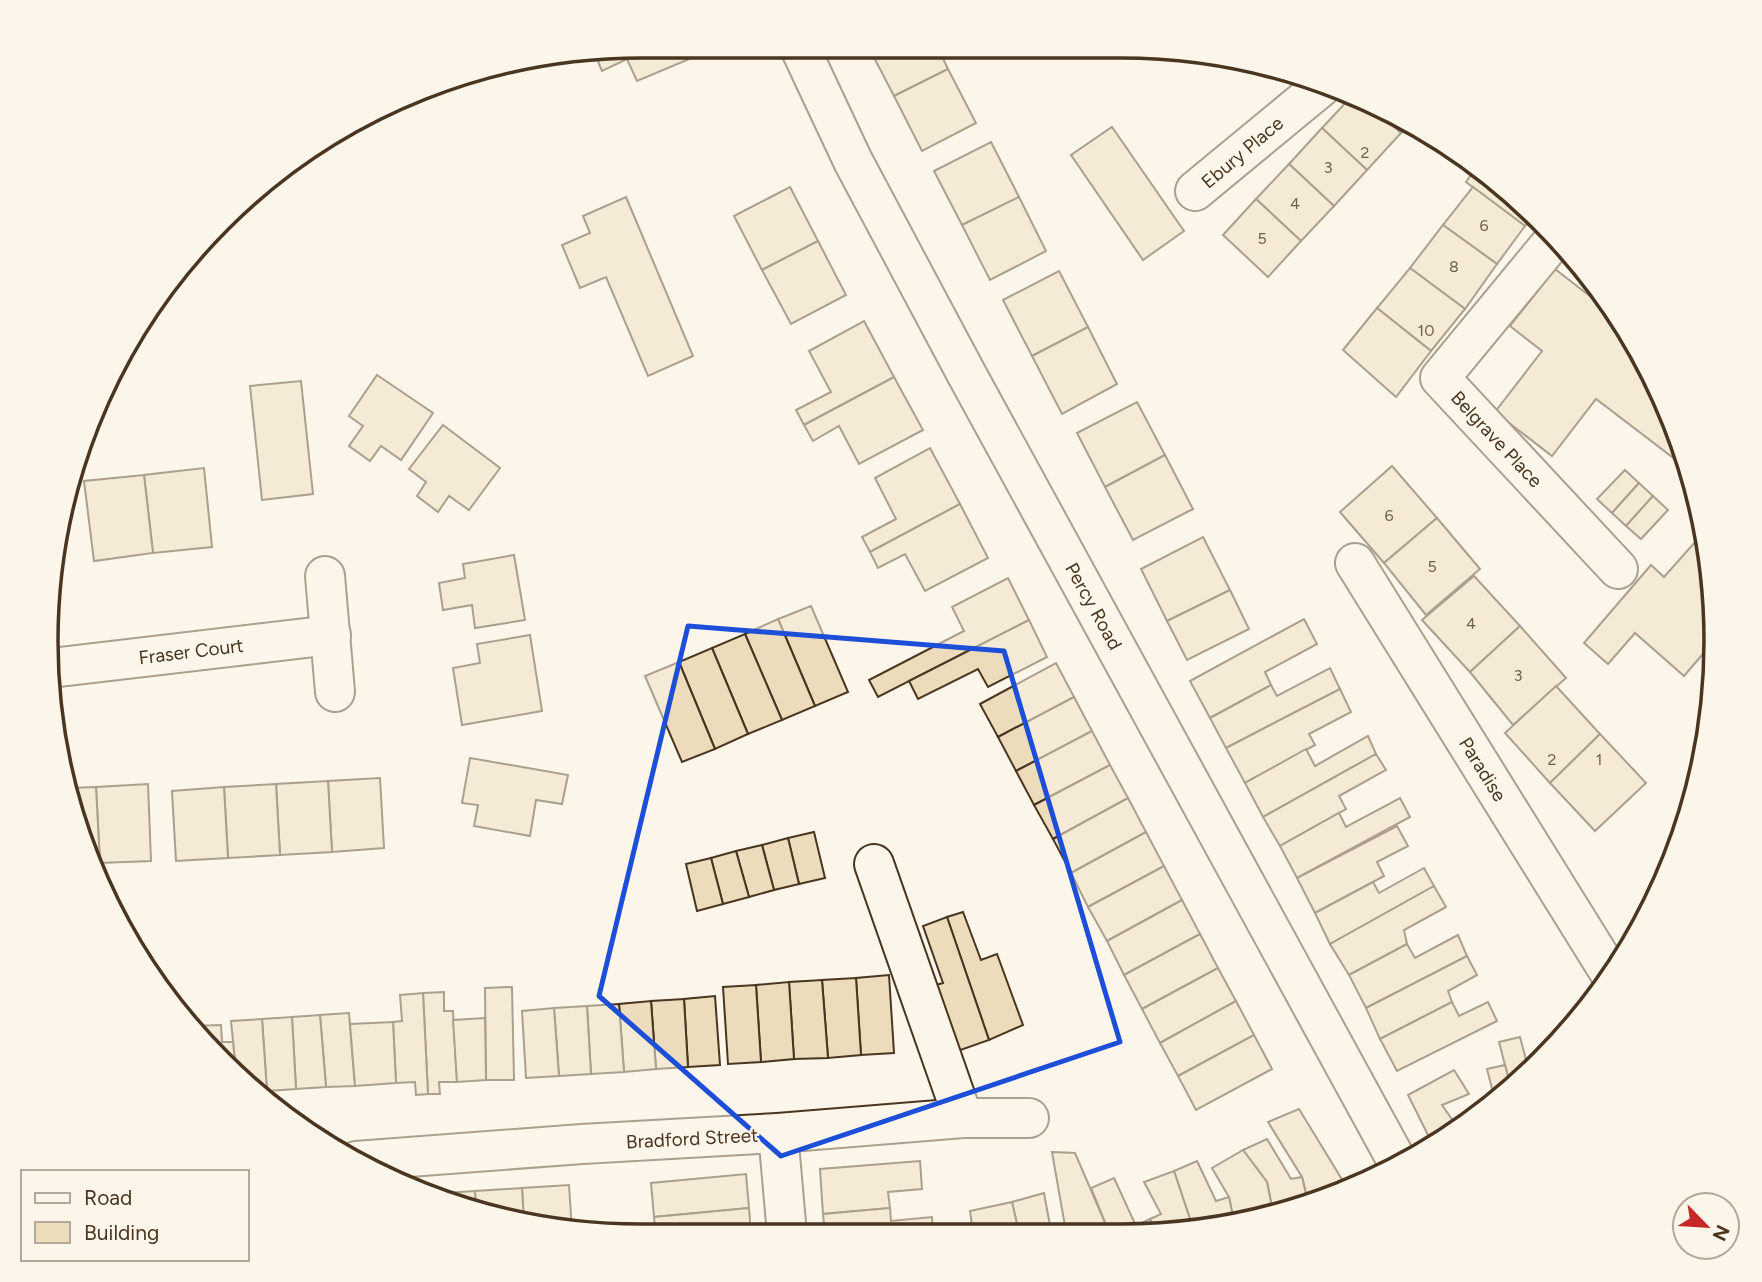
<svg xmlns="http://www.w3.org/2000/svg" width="1762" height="1282" viewBox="0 0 1762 1282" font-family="Figtree,sans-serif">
	<rect width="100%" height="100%" fill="#fbf6e9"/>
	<g fill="#ecdcbc" stroke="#4a3520" stroke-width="2">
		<polygon points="641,46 704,46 706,52 637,81 627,59 602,71 594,52"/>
		<polygon points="868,46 937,46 948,69 894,96"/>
		<polygon points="948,69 976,123 922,151 894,96"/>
		<polygon points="1349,99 1380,113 1401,133 1367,170 1322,128"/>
		<polygon points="1380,113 1408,126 1401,133"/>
		<polygon points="1112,127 1184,231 1143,260 1071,155"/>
		<polygon points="1322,128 1367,170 1334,206 1289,164"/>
		<polygon points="991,142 1019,197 962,225 934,171"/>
		<polygon points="1289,164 1334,206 1301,241 1256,199"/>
		<polygon points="1476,168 1530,219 1525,226 1466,182"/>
		<polygon points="790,187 818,241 762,270 734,216"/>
		<polygon points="1473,187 1525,226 1497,264 1443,225"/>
		<polygon points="626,197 693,356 648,376 606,277 580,288 562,245 590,233 583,216"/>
		<polygon points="1019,197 1046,251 990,280 962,225"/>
		<polygon points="1256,199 1301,241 1268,277 1223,235"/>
		<polygon points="1443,225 1497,264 1465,309 1410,268"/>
		<polygon points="818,241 846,295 791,324 762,270"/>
		<polygon points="1410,268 1465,309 1431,351 1377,308"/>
		<polygon points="1555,269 1618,318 1655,377 1685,456 1680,463 1596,399 1552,456 1495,412 1542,351 1510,326"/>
		<polygon points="1059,271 1088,327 1032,356 1003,300"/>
		<polygon points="1377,308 1431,351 1396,397 1343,350"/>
		<polygon points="864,321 894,377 804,425 796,410 831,392 809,351"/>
		<polygon points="1088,327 1117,384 1062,414 1032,356"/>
		<polygon points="377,375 433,413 401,460 381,446 370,461 349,446 363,426 349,416"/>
		<polygon points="894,377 923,430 859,464 839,426 813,441 804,425"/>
		<polygon points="301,381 313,494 262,500 250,386"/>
		<polygon points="1137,402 1165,455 1105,487 1077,433"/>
		<polygon points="443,425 500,468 469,510 449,496 438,512 417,496 426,482 409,469"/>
		<polygon points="930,448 960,504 870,552 862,537 896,519 875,478"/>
		<polygon points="1165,455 1193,509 1133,540 1105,487"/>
		<polygon points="1392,466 1437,518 1384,563 1340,512"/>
		<polygon points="204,468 212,547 153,553 144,475"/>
		<polygon points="1625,470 1639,483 1612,513 1597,499"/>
		<polygon points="144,475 153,553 94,561 84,481"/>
		<polygon points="1639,483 1653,496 1626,526 1612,513"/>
		<polygon points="1653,496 1668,510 1641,539 1626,526"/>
		<polygon points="960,504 988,558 925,591 905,554 878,568 870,552"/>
		<polygon points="1437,518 1480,569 1426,615 1384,563"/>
		<polygon points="1704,532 1715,602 1714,641 1684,676 1635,633 1608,664 1584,643 1651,565 1664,577"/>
		<polygon points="1203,537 1230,590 1167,621 1141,569"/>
		<polygon points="514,555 525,620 475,628 472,605 443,610 439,583 465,578 463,564"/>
		<polygon points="1474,576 1520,626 1470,672 1422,620"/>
		<polygon points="1008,578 1029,620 878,697 869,680 964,631 952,607"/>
		<polygon points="1230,590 1249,629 1187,660 1167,621"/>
		<polygon points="811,606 848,692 815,706 778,619"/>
		<polygon points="778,619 815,706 782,720 745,634"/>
		<polygon points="1304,619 1317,644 1265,672 1271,685 1210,718 1190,681"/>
		<polygon points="1029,620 1047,657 988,687 978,669 918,699 909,681"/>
		<polygon points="1520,626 1566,678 1513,725 1470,672"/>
		<polygon points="745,634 782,720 748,734 712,648"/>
		<polygon points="530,635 542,711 462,725 453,668 480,663 477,644"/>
		<polygon points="712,648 748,734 715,749 679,662"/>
		<polygon points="679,662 715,749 682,762 645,676"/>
		<polygon points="1056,663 1074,697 998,737 980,704"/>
		<polygon points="1330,668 1340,689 1226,748 1210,718 1271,685 1277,696"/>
		<polygon points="1556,686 1600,734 1550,783 1505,733"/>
		<polygon points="1340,689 1351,712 1309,734 1315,745 1245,783 1226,748"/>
		<polygon points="1074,697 1092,731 1016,771 998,737"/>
		<polygon points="1092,731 1110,765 1034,805 1016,771"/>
		<polygon points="1600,734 1646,783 1595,831 1550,783"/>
		<polygon points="1368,736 1376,754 1263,817 1245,783 1306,749 1315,766"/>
		<polygon points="1376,754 1386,770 1339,796 1346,809 1280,846 1263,817"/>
		<polygon points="470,758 568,775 562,804 536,800 530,836 474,826 478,805 462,803"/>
		<polygon points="1110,765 1128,798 1053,839 1034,805"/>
		<polygon points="380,778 384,848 332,852 328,781"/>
		<polygon points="328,781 332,852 280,855 276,784"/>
		<polygon points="148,784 151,861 100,863 96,787"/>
		<polygon points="276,784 280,855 228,858 224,787"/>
		<polygon points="96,787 100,863 89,864 69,788"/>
		<polygon points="224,787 228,858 176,861 172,791"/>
		<polygon points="1128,798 1146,832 1071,873 1053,839"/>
		<polygon points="1400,798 1410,817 1297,878 1280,846 1339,813 1346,827"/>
		<polygon points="1397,826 1408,846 1377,862 1384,876 1315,913 1297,878"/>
		<polygon points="814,832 825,878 799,884 788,838"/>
		<polygon points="1146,832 1164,866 1088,907 1071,873"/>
		<polygon points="788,838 799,884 774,890 762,845"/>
		<polygon points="762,845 774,890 749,897 736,851"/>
		<polygon points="736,851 749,897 723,904 711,858"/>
		<polygon points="711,858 723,904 697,911 686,864"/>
		<polygon points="1164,866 1182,900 1107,941 1088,907"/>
		<polygon points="1424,868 1434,886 1330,944 1315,913 1373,882 1379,893"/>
		<polygon points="1434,886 1446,907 1404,930 1407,944 1349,975 1330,944"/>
		<polygon points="1182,900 1200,934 1124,975 1107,941"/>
		<polygon points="963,912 981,960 997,954 1023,1025 989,1040 947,917"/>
		<polygon points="947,917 989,1040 952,1053 929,987 943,983 923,926"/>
		<polygon points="1200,934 1218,968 1142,1009 1124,975"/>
		<polygon points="1458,935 1467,956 1366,1008 1349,975 1407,944 1415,958"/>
		<polygon points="1467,956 1477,975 1448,991 1452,1002 1380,1039 1366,1008"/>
		<polygon points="1218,968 1236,1001 1160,1043 1142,1009"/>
		<polygon points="889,975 894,1053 861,1055 856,978"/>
		<polygon points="856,978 861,1055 828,1058 822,980"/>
		<polygon points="822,980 828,1058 794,1059 789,982"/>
		<polygon points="789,982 794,1059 761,1062 756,985"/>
		<polygon points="756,985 761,1062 728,1064 723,987"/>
		<polygon points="512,987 514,1080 486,1080 485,988"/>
		<polygon points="444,992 444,1011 453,1011 457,1082 439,1082 440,1094 428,1094 423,993"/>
		<polygon points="423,993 428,1094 416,1095 415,1082 396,1083 393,1022 402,1021 400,995"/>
		<polygon points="715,996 720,1065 688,1067 684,999"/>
		<polygon points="684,999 688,1067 656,1069 651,1001"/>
		<polygon points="651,1001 656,1069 624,1072 619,1004"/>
		<polygon points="1236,1001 1254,1035 1178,1076 1160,1043"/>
		<polygon points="1452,1002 1459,1016 1488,1002 1497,1021 1397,1071 1380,1039"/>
		<polygon points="619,1004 624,1072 591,1074 587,1006"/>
		<polygon points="587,1006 591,1074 559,1076 554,1008"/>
		<polygon points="554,1008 559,1076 526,1078 522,1011"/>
		<polygon points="349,1013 355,1086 326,1087 320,1015"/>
		<polygon points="320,1015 326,1087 296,1089 292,1017"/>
		<polygon points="292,1017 296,1089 267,1091 262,1019"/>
		<polygon points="485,1018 486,1080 457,1082 453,1020"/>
		<polygon points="262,1019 267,1091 257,1092 236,1071 231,1021"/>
		<polygon points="393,1022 396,1083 355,1086 350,1024"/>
		<polygon points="221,1025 222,1042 233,1042 236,1071 191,1026"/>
		<polygon points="1254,1035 1272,1069 1196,1110 1178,1076"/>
		<polygon points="1520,1037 1529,1071 1511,1088 1499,1042"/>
		<polygon points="1505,1065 1511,1088 1479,1116 1476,1104 1495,1100 1487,1069"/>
		<polygon points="1454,1070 1469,1094 1442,1105 1458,1128 1432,1143 1408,1095"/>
		<polygon points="1299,1109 1349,1191 1308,1202 1302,1177 1268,1122"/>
		<polygon points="1267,1139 1291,1179 1302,1177 1308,1202 1273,1212 1267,1182 1243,1150"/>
		<polygon points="1243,1150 1267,1182 1273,1212 1234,1222 1229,1197 1212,1168"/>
		<polygon points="1052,1152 1075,1153 1109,1232 1066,1232"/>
		<polygon points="920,1161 922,1189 888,1192 890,1208 823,1214 820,1169"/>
		<polygon points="1197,1161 1216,1201 1229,1197 1234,1222 1194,1231 1174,1171"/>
		<polygon points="1174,1171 1194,1231 1155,1232 1150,1219 1161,1214 1144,1182"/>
		<polygon points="746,1174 749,1208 654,1217 651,1183"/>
		<polygon points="1114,1178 1136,1226 1150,1219 1155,1232 1109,1232 1091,1188"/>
		<polygon points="569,1185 572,1230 524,1222 522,1188"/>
		<polygon points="522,1188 524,1222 486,1216 476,1212 475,1191"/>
		<polygon points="475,1191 476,1212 428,1194"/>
		<polygon points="1044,1193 1051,1231 1065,1227 1066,1232 1019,1233 1012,1202"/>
		<polygon points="1012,1202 1019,1233 973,1233 970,1211"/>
		<polygon points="749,1208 751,1234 656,1235 654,1217"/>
		<polygon points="890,1208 891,1221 932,1217 933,1233 825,1234 823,1214"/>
	</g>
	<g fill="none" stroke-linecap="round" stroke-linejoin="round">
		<defs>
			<g id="street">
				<polyline points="799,46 853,161 966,373 1398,1163"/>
				<polyline points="1195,191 1321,87"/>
				<polyline points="1553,241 1440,378 1618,569"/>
				<polyline points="1355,563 1611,975"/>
				<polyline points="325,576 335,692"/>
				<polyline points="51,668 331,635"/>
				<polyline points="874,864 963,1118"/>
				<polyline points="778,1133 787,1234"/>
				<polyline points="356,1161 582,1144 778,1133 963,1118 1029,1118"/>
			</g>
		</defs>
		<use href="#street" stroke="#4a3520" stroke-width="42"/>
		<use href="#street" stroke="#fbf6e9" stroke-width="38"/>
	</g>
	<path d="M0 0H1762V1282H0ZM 688,626 L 1004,651 L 1120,1042 L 781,1156 L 599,996 Z" fill="#fbf6e9" fill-opacity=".55" fill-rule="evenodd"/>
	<path fill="none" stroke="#1d4ed8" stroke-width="5" stroke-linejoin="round" d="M 688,626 L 1004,651 L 1120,1042 L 781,1156 L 599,996 Z"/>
	<g text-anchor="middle" stroke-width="5" stroke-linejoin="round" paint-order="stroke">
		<g font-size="16" fill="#725f47">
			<text x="1365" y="158">2</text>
			<text x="1328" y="173">3</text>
			<text x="1295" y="209">4</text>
			<text x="1484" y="231">6</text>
			<text x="1262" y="244">5</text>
			<text x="1454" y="272">8</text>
			<text x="1426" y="336">10</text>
			<text x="1389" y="521">6</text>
			<text x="1432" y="572">5</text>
			<text x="1471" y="629">4</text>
			<text x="1518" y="681">3</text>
			<text x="1552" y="765">2</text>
			<text x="1599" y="765">1</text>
		</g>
		<g font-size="19" fill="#4a3520" stroke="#fbf6e9">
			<text transform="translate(1242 152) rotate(-40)" y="7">Ebury Place</text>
			<text transform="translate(1497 439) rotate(47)" y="7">Belgrave Place</text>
			<text transform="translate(1094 606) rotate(61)" y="7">Percy Road</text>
			<text transform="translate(191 651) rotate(-7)" y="7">Fraser Court</text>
			<text transform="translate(1483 769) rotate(58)" y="7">Paradise</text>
			<text transform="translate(692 1138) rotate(-3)" y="7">Bradford Street</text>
		</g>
	</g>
	<path d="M0 0H1762V1282H0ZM641 58H1121A583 583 0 0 1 1704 641V641A583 583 0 0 1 1121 1224H641A583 583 0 0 1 58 641V641A583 583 0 0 1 641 58Z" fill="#fbf6e9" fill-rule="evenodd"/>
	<path fill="none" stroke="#4a3520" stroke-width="3.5" d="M641 58H1121A583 583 0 0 1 1704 641V641A583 583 0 0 1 1121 1224H641A583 583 0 0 1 58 641V641A583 583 0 0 1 641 58Z"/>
	<rect x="21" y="1170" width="228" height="91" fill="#fbf6e9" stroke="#b4a999" stroke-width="2"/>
	<rect x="35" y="1193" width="35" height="10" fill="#fbf6e9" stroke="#b4a999" stroke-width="2"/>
	<text x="84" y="1205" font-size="21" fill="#4a3520">Road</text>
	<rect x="35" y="1222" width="35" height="21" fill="#ecdcbc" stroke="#b4a999" stroke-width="2"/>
	<text x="84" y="1240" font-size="21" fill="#4a3520">Building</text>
	<g transform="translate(1706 1226) rotate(115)"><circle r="33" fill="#fbf6e9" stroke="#b4a999" stroke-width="2"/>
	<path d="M0-5L12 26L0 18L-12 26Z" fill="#c62828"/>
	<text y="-10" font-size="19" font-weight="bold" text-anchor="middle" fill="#4a3520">N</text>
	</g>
</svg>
